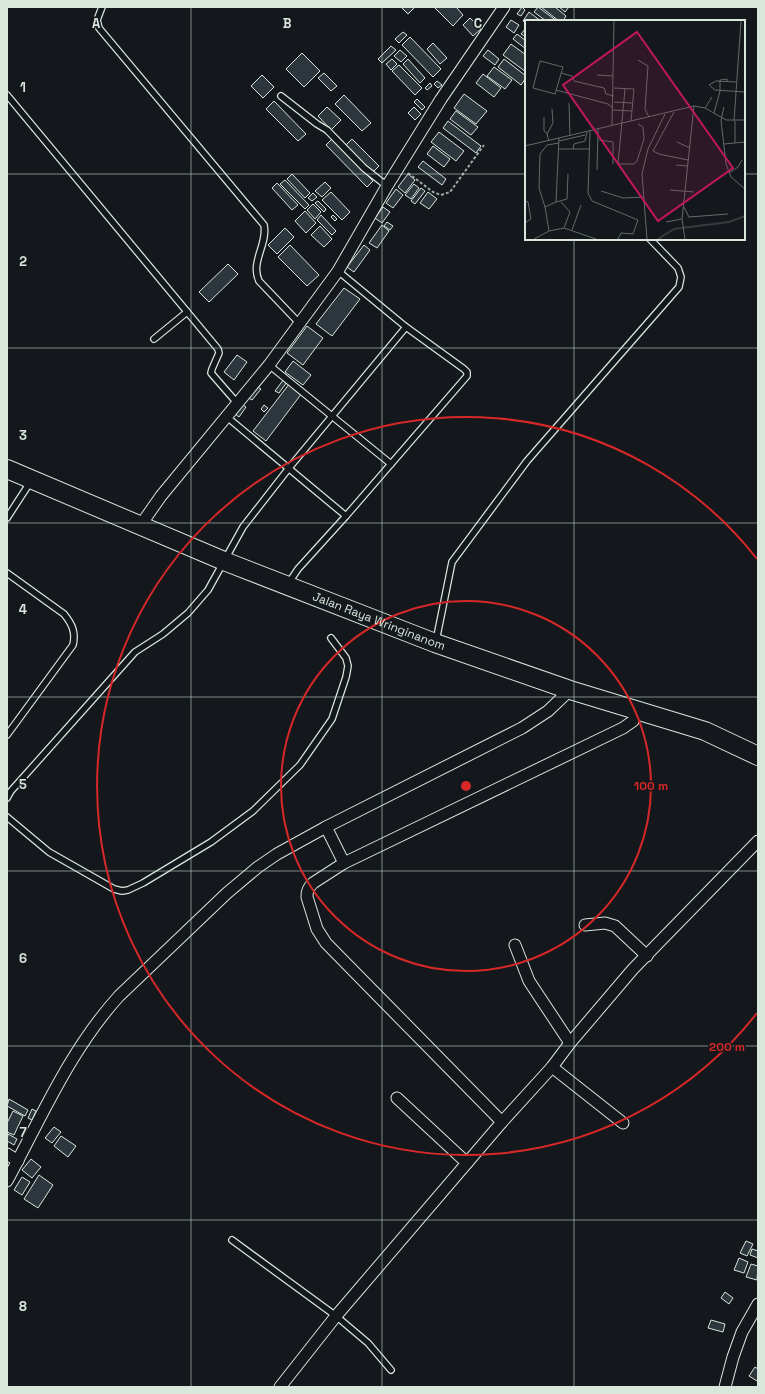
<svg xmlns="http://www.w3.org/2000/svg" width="765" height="1394" viewBox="0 0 765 1394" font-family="'Space Grotesk',sans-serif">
	<rect width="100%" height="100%" fill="#14181c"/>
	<g fill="#2c363c" stroke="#d8e6dc">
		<polygon points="401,7 415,7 408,14"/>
		<polygon points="434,7 456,7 463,15 453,26"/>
		<polygon points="522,7 525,10 521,16 517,14"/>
		<polygon points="538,7 557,21 546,21 534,12"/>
		<polygon points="541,7 555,7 566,16 563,21 559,21"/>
		<polygon points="559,7 569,7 565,12"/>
		<polygon points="529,12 541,21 526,21 526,23 523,21"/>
		<polygon points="470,18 481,29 473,36 463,25"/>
		<polygon points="511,20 519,25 514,33 506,27"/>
		<polygon points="526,28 526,37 521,34"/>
		<polygon points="403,32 407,35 399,43 395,39"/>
		<polygon points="517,34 526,41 526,49 513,39"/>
		<polygon points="410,37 441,69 433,77 402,45"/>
		<polygon points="433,43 447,58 440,64 427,49"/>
		<polygon points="511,44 526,55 526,72 503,55"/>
		<polygon points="391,46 396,50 382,63 378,59"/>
		<polygon points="400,50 407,56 401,62 394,56"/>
		<polygon points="488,50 499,59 495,65 483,56"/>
		<polygon points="302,53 320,71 304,87 286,69"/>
		<polygon points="392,59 397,64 391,70 386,64"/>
		<polygon points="408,59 425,78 420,83 403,64"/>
		<polygon points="504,59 526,76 526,78 521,85 498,67"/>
		<polygon points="399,65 422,88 415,95 392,71"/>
		<polygon points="494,67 512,80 505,89 487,76"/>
		<polygon points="324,73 337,86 331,91 318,78"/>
		<polygon points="483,74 501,88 494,97 476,83"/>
		<polygon points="262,75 274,87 263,98 251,86"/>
		<polygon points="437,81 442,85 438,88 434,84"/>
		<polygon points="430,83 432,86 427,90 425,88"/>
		<polygon points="464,94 487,111 476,124 454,108"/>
		<polygon points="344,95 371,123 362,131 335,104"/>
		<polygon points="417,99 425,107 422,110 414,102"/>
		<polygon points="274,101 306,134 298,141 266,109"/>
		<polygon points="327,107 341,120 331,130 318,116"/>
		<polygon points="414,107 421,114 415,120 408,113"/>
		<polygon points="456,111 478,127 471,135 450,119"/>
		<polygon points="448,121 481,146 476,153 443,128"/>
		<polygon points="439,132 464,151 456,161 431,142"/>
		<polygon points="332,139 373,181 367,187 326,145"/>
		<polygon points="352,139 379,166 372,173 346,145"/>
		<polygon points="433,146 450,159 444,167 427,154"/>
		<polygon points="423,161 446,179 442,185 418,167"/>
		<polygon points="292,174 310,193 305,198 287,179"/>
		<polygon points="408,174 415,180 405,193 398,187"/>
		<polygon points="285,180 309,205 305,209 280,184"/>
		<polygon points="325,182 331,188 322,197 315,191"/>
		<polygon points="277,183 298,205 292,210 272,188"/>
		<polygon points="414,184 419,188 411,199 405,195"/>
		<polygon points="421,188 425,191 415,204 411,201"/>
		<polygon points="396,189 403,195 393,208 386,203"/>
		<polygon points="331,192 350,212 342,220 322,200"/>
		<polygon points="428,192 437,199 429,209 420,203"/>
		<polygon points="313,193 317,197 312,201 308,198"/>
		<polygon points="318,201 326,209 324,212 315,203"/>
		<polygon points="313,204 321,212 315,219 307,210"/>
		<polygon points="383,207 390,212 382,223 375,218"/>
		<polygon points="305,211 316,223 306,233 295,221"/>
		<polygon points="321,215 336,231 332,235 317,220"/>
		<polygon points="333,215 337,219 335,221 331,217"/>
		<polygon points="387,222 393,226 390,230 384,226"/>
		<polygon points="382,225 389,231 377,248 369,243"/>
		<polygon points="320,226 332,239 324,247 311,235"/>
		<polygon points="285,228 294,237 277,254 268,245"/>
		<polygon points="290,245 319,275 307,286 278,257"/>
		<polygon points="364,245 370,250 354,272 347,267"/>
		<polygon points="228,264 238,274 209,302 199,292"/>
		<polygon points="344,288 360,299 332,336 316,324"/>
		<polygon points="307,326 323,338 303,365 287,353"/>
		<polygon points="237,355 247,362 234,380 224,372"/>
		<polygon points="293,361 311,375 303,385 285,372"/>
		<polygon points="284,379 287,382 279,393 275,391"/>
		<polygon points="290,383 302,393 266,441 253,431"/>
		<polygon points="256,386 261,389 252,400 247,397"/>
		<polygon points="241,404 246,407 239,417 234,413"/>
		<polygon points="264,405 268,408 264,412 261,409"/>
		<polygon points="9,1099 28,1110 25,1116 7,1106"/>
		<polygon points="32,1109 36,1111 32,1120 28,1118"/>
		<polygon points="13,1111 23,1116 14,1135 7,1132 7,1123"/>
		<polygon points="54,1127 61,1132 52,1143 45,1138"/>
		<polygon points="8,1134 17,1139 14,1145 7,1141"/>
		<polygon points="61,1136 76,1146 68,1157 54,1146"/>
		<polygon points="31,1159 41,1167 32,1178 22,1170"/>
		<polygon points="39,1175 53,1185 38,1208 24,1199"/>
		<polygon points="22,1177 30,1182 22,1195 14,1190"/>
		<polygon points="746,1241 753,1244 747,1256 740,1253"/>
		<polygon points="752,1249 758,1251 758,1258 750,1255"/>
		<polygon points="739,1258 748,1262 744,1273 734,1270"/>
		<polygon points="751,1264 758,1266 757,1280 746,1277"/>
		<polygon points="725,1292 733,1298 729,1304 721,1298"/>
		<polygon points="711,1320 725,1324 723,1332 708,1328"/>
		<polygon points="755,1367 758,1369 758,1379 757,1381 749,1376"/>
	</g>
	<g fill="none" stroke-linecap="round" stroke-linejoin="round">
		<defs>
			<g id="lane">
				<path d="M 102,7 L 97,20 L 99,28 L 264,225 C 268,244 250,262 259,281 L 300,324"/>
				<polyline points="7,95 218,349 219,353 212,369 211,373 238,404"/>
				<polyline points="281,96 317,124 327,130 364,168 387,186"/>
				<polyline points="154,339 187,312"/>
				<polyline points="269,365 391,464"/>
				<polyline points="227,417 346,516"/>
				<polyline points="7,518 31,481"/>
				<path d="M 7,573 L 64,614 C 72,624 76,632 73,645 L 7,735"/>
				<polyline points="288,584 298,569 346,516 467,376 467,372 464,369 406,327 338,271"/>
				<polyline points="436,641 452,562 527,461 679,287 681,277 678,268 650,239"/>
				<polyline points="7,798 11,791 135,652 163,634 188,613 208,590 243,527 289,468 406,327"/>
				<polyline points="7,817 49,852 114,889 122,891 128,890 143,883 211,842 253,811 300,765 332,719 346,677 348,666 346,658 331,638"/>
				<polyline points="232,1240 336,1316 368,1343 391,1370"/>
			</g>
			<g id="street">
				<polyline points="140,526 161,496 269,365 338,271 387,186 441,99 504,7"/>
				<polyline points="326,827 344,863"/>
				<polyline points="585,925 605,923 615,926 647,956"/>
				<polyline points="515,945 529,981 570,1043"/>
				<polyline points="552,1067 623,1123"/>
				<polyline points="397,1098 467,1163"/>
				<path d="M 502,1122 L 326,943 L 317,929 L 307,897 C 307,891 308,888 313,883 L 344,863 L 623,728 L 633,721 L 638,711"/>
				<polyline points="7,1154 18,1161"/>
				<path d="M 7,1181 C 41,1118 70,1050 119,996 L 227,893 L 258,867 L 277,854 L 326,827 L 522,728 L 548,711 L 570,690"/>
				<polyline points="280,1387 336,1316 502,1122 552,1067 570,1043 633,969 758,841"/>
				<polyline points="725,1387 733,1357 742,1332 758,1304"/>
			</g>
			<g id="primary">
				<path id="s1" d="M 7,469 L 224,561 L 435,643 L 570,690 L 705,731 L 758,756"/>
			</g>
		</defs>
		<use href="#lane" stroke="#d8e6dc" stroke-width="8"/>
		<use href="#street" stroke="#d8e6dc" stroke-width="13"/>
		<use href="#primary" stroke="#d8e6dc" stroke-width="20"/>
		<polyline stroke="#9da8a2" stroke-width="2" stroke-dasharray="3 2" stroke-linecap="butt" points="408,173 433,192 441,195 450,192 484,145"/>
		<use href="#lane" stroke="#14181c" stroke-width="5.5"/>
		<use href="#street" stroke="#14181c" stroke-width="11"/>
		<use href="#primary" stroke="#14181c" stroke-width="18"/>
	</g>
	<path fill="none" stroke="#d8e6dc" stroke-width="1" stroke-opacity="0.55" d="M 191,7 L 191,1387M 382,7 L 382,1387M 574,7 L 574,21M 7,174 L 526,174M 744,174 L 758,174M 574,239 L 574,1387M 7,348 L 758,348M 7,523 L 758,523M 7,697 L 758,697M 7,871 L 758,871M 7,1046 L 758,1046M 7,1220 L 758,1220"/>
	<g fill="none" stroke="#d62828" stroke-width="2">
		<circle cx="466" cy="786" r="185"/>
		<path d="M757 1013A369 369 0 1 1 757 559"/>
	</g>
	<g text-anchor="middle" stroke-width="3" stroke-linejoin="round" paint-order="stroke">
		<g font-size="12" fill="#d8e6dc" stroke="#14181c">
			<text dy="4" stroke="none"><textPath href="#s1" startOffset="402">Jalan Raya Wringinanom</textPath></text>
		</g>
	</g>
	<g transform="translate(525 20)">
		<rect width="220" height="220" fill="#14181c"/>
		<path fill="none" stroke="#363b3e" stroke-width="2" d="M 133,219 L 149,209 L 204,202 L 220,196"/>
		<path fill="none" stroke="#626a69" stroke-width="1" d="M 113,40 L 123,46 L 120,89 L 124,97M 15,41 L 38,47 L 30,74 L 8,68 ZM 36,53 L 47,56 L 49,61 L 79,68 L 81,74 L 89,76M 72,55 L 88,56M 211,62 L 191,61 L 184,65 L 190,70 L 220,72M 89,68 L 109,69 L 106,101M 100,69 L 93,144 L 109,144 L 112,141 L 119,119 L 118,107 L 113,104M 31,70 L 83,84 L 88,88M 195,71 L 195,60 L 202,59 L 202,62M 89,82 L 107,83M 44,83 L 45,116M 199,87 L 196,100 L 201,144 L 206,157 L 220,169M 180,88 L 187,77M 88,90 L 107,91M 149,92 L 128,131 L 134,134 L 163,140M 189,93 L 195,71M 19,97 L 19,111 L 23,114M 209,101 L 216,1M 87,105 L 89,1M 65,111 L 63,173 L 67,181 L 113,200 L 108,214 L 96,213 L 93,219M 74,120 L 88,122 L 88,144M 24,121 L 22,114 L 28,103 L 27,89M 34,121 L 60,115M 152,122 L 165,128M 210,123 L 210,101M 199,124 L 220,122M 0,126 L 169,86 L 180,88 L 201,100 L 220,100M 34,129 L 64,129M 48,129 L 49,124 L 60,121 L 62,112M 151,145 L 163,146M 72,150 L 73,109M 204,153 L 213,147 L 217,140M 145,170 L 169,172M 76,171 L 98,178 L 119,177M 0,181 L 3,182 L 6,199 L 0,203M 31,182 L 42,179 L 43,154M 36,182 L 45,192 L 39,208M 20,187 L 14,168 L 15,134 L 22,125 L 34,123M 159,187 L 164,197 L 203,194M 141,202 L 157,199M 47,210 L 56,185M 24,211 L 39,208 L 71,219M 9,219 L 24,211 L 20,187 L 31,182 L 34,118M 122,219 L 117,154 L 123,129 L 140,94M 160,219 L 157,199 L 169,86"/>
		<path fill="#c2185b" fill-opacity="0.15" stroke="#c2185b" stroke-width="2" d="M 112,12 L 208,148 L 133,201 L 38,65 Z"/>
		<rect width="220" height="220" fill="none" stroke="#d8e6dc" stroke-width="2"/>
	</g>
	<g font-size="13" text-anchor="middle" font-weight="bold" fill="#d8e6dc" stroke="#14181c" stroke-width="3" stroke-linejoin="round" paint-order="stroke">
		<text x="96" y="28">A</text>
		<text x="287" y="28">B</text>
		<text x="478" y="28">C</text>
		<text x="23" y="92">1</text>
		<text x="23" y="266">2</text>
		<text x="23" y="440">3</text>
		<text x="23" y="614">4</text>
		<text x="23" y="789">5</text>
		<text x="23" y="963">6</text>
		<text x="23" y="1137">7</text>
		<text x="23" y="1311">8</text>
	</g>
	<circle cx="466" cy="786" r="6" fill="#d62828" stroke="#14181c" stroke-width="2"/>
	<g font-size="12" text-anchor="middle" font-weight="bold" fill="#d62828" stroke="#14181c" stroke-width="3" stroke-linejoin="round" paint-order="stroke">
		<text x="651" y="790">100 m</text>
		<text x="727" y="1051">200 m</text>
	</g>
	<rect width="765" height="1394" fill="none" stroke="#d8e6dc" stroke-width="16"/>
</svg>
